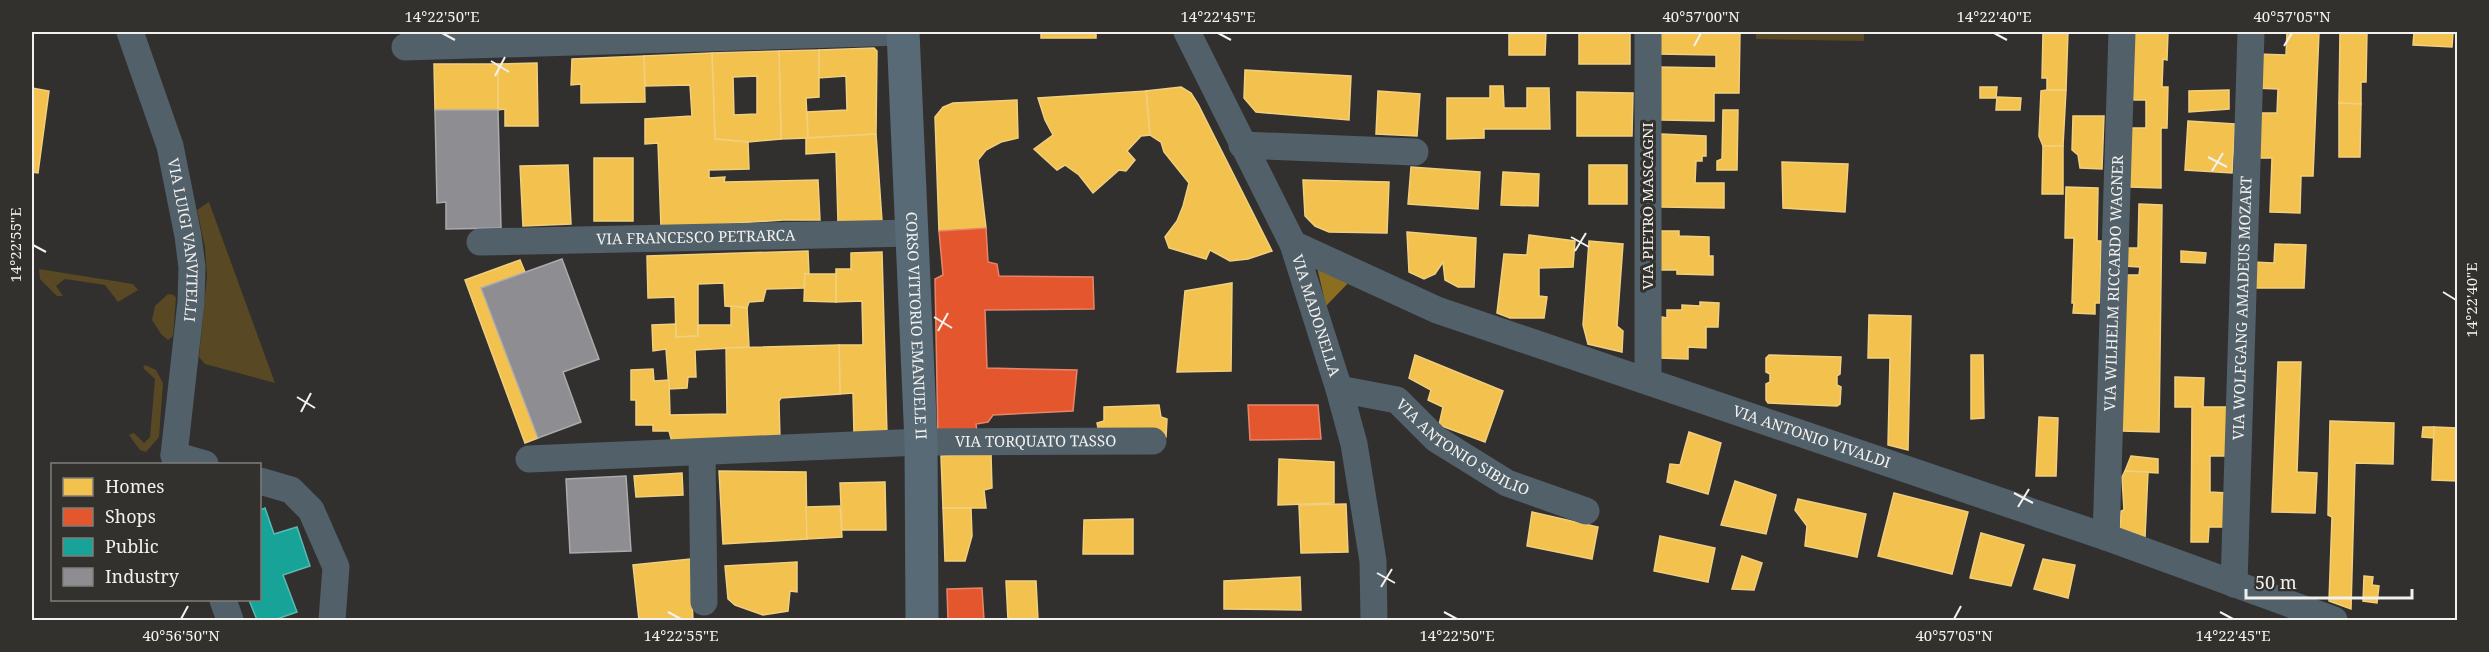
<svg xmlns="http://www.w3.org/2000/svg" width="2489" height="652" viewBox="0 0 2489 652" font-family="'Noto Serif',serif">
	<rect width="100%" height="100%" fill="#31302e"/>
	<g fill="#584823">
		<polygon points="1756,32 1864,32 1864,41 1756,39"/>
		<polygon points="209,202 275,383 205,364 199,357 207,276 205,247 197,210"/>
		<polygon points="39,269 133,284 138,290 118,302 105,285 65,279 56,286 63,296 57,296 40,279"/>
		<polygon points="168,294 174,295 176,298 173,336 168,340 161,334 152,320 155,306"/>
		<polygon points="145,365 156,370 163,383 159,437 146,452 140,450 129,435 134,433 144,443 150,437 155,379 143,368"/>
	</g>
	<polygon fill="#8c6e21" points="1317,267 1352,279 1326,306"/>
	<g fill="#f2c14e" stroke="#f2cf7e" stroke-width="1.5" fill-rule="evenodd">
		<rect x="1041" y="32" width="55" height="6"/>
		<polygon points="1509,32 1546,32 1545,55 1509,55"/>
		<rect x="1579" y="32" width="51" height="32"/>
		<polygon points="1659,32 1740,32 1739,93 1714,93 1714,121 1661,120 1658,67 1716,68 1716,55 1658,54"/>
		<polygon points="2043,32 2068,32 2066,90 2047,90 2047,78 2042,78"/>
		<polygon points="2128,32 2168,32 2167,60 2163,59 2162,87 2168,87 2167,128 2161,128 2161,188 2130,187 2130,128 2146,128 2146,100 2134,100 2128,81 2134,81 2134,55"/>
		<polygon points="2287,32 2319,32 2313,176 2301,176 2300,213 2270,212 2272,158 2254,158 2255,113 2277,113 2278,89 2256,88 2258,54 2286,55"/>
		<polygon points="2340,32 2367,32 2366,82 2361,82 2361,104 2339,103"/>
		<polygon points="2414,32 2453,32 2452,47 2413,45"/>
		<polygon points="874,48 877,51 876,134 808,138 807,112 847,110 846,76 818,78 819,50"/>
		<polygon points="819,50 819,97 806,98 808,138 781,139 779,51"/>
		<path d="M 779,51 L 781,139 L 748,142 L 715,139 L 712,53 ZM 757,76 L 757,114 L 734,115 L 733,77 Z"/>
		<polygon points="712,53 715,139 748,142 749,169 709,170 709,178 725,177 724,182 818,180 820,220 783,220 661,228 658,143 645,144 645,119 692,116 690,85 645,86 644,56"/>
		<polygon points="644,56 645,102 581,103 581,84 571,85 572,59"/>
		<polygon points="537,63 538,126 505,126 505,109 498,110 498,64"/>
		<polygon points="434,64 498,64 498,110 435,110"/>
		<polygon points="1245,70 1351,76 1349,120 1256,112 1244,98"/>
		<polygon points="1490,86 1503,86 1504,108 1527,108 1527,88 1549,88 1550,129 1484,129 1484,138 1447,139 1447,98 1490,98"/>
		<polygon points="1181,87 1191,93 1198,104 1272,251 1248,259 1230,261 1210,250 1206,259 1169,248 1165,237 1177,221 1183,206 1189,183 1164,152 1161,142 1150,135 1146,91"/>
		<polygon points="1980,87 1997,87 1996,98 1980,98"/>
		<polygon points="32,88 49,91 38,173 32,172"/>
		<polygon points="2047,90 2066,90 2063,146 2043,146 2039,136 2041,91"/>
		<polygon points="2229,90 2229,109 2189,112 2189,91"/>
		<polygon points="1146,91 1150,135 1141,136 1127,151 1135,160 1126,171 1119,170 1093,193 1079,175 1065,165 1057,170 1034,149 1053,135 1045,120 1038,98"/>
		<polygon points="1378,91 1420,94 1417,136 1376,134"/>
		<polygon points="1577,92 1633,93 1632,136 1577,136"/>
		<polygon points="1997,97 2021,98 2020,110 1996,110"/>
		<polygon points="1017,100 1018,138 1001,142 986,150 978,160 986,228 939,231 935,117 943,107 953,103"/>
		<polygon points="2339,103 2361,104 2360,157 2339,157"/>
		<polygon points="1723,110 1738,110 1737,170 1717,170 1717,161 1722,159"/>
		<polygon points="2073,116 2104,116 2102,169 2080,168 2078,155 2072,150"/>
		<polygon points="2188,121 2235,124 2232,173 2185,170"/>
		<polygon points="876,134 882,221 838,223 836,152 806,154 806,138"/>
		<polygon points="1661,134 1706,136 1706,156 1702,156 1702,161 1696,161 1695,183 1724,183 1724,208 1661,207"/>
		<polygon points="2043,146 2063,146 2063,194 2042,194"/>
		<rect x="594" y="158" width="39" height="63"/>
		<polygon points="1782,162 1848,164 1845,212 1783,208"/>
		<polygon points="568,165 571,224 523,226 520,166"/>
		<rect x="1589" y="165" width="38" height="39"/>
		<polygon points="1411,167 1480,172 1478,209 1408,204"/>
		<polygon points="1503,172 1539,174 1538,206 1501,205"/>
		<polygon points="1303,180 1389,182 1387,233 1329,232 1315,226 1305,216"/>
		<polygon points="2066,187 2098,188 2097,241 2101,241 2100,303 2095,303 2095,314 2073,313 2074,303 2072,303 2074,238 2065,238"/>
		<polygon points="2139,204 2162,205 2159,432 2122,431 2126,275 2139,275 2140,267 2124,266 2125,248 2138,248"/>
		<polygon points="1658,231 1679,231 1679,236 1709,237 1709,256 1713,256 1713,275 1677,274 1677,270 1658,270"/>
		<polygon points="1407,232 1476,238 1474,287 1458,287 1445,280 1443,262 1435,274 1424,279 1409,272"/>
		<polygon points="1529,235 1575,241 1573,267 1539,268 1539,296 1547,297 1544,318 1510,318 1497,313 1504,254 1527,255"/>
		<polygon points="1589,241 1623,244 1617,326 1623,331 1622,352 1588,344 1583,325"/>
		<polygon points="2275,244 2306,245 2304,288 2252,288 2253,262 2274,263"/>
		<polygon points="808,251 809,274 805,274 804,288 766,289 763,301 749,302 747,308 725,306 724,283 698,284 698,336 676,337 675,297 648,298 647,256"/>
		<polygon points="2181,251 2206,253 2205,263 2181,262"/>
		<polygon points="882,252 887,434 854,435 853,393 840,394 839,345 863,345 862,301 836,302 836,269 851,269 851,253"/>
		<polygon points="520,260 525,272 481,288 538,438 525,443 465,280"/>
		<polygon points="805,274 836,274 836,302 804,301"/>
		<polygon points="1232,283 1231,371 1177,372 1185,291"/>
		<polygon points="1700,302 1719,303 1718,327 1706,327 1706,348 1688,347 1688,359 1660,358 1662,317 1667,318 1667,310 1682,310 1682,305 1700,306"/>
		<polygon points="731,306 747,308 749,347 695,350 696,377 688,377 687,388 669,389 666,349 653,351 652,325 676,324 676,337 698,336 698,325 731,325"/>
		<polygon points="1869,315 1911,316 1908,450 1888,445 1890,358 1868,358"/>
		<polygon points="839,345 840,394 781,398 779,401 780,440 672,442 669,431 653,431 653,425 636,425 636,400 631,400 631,370 653,369 654,381 669,380 670,415 727,414 726,348"/>
		<polygon points="1415,355 1503,391 1485,442 1439,425 1443,407 1428,400 1431,390 1409,378"/>
		<polygon points="1769,355 1841,357 1840,374 1837,376 1837,385 1841,387 1840,404 1837,406 1768,403 1766,400 1766,384 1770,382 1770,374 1766,372 1766,358"/>
		<polygon points="1971,355 1983,355 1984,418 1971,419"/>
		<polygon points="2278,362 2301,362 2297,472 2317,473 2315,513 2272,512"/>
		<polygon points="2175,377 2204,378 2203,407 2227,407 2236,456 2210,456 2210,492 2227,493 2227,527 2209,527 2208,542 2191,542 2192,407 2175,407"/>
		<polygon points="1159,405 1161,417 1167,419 1166,437 1100,437 1097,423 1104,421 1104,407"/>
		<polygon points="2039,417 2058,418 2056,476 2036,476"/>
		<polygon points="2330,421 2394,423 2393,464 2355,463 2351,609 2329,601 2332,517 2328,515"/>
		<polygon points="2423,427 2434,427 2434,438 2422,437"/>
		<polygon points="2434,427 2458,428 2458,481 2432,480"/>
		<polygon points="1689,432 1721,443 1708,494 1667,482 1670,464 1680,465"/>
		<polygon points="991,454 992,488 984,490 986,508 943,508 941,456"/>
		<polygon points="2131,456 2158,459 2158,473 2125,471"/>
		<polygon points="1279,459 1334,462 1334,503 1278,505"/>
		<polygon points="719,471 806,472 807,539 723,544"/>
		<polygon points="2125,471 2148,472 2145,537 2120,529 2121,511 2124,510 2122,477"/>
		<polygon points="682,473 683,495 636,497 634,476"/>
		<polygon points="1735,481 1776,495 1766,534 1721,525"/>
		<polygon points="885,482 886,530 842,530 840,483"/>
		<polygon points="1894,493 1968,512 1952,574 1878,556"/>
		<polygon points="1798,499 1866,514 1857,557 1805,546 1807,526 1795,510"/>
		<polygon points="1346,504 1348,552 1301,553 1299,505"/>
		<polygon points="840,506 842,537 807,539 806,507"/>
		<polygon points="943,508 971,508 972,536 965,561 945,561"/>
		<polygon points="1532,512 1598,527 1592,559 1527,546"/>
		<polygon points="1133,519 1133,554 1083,554 1084,520"/>
		<polygon points="1981,533 2024,545 2011,586 1970,578"/>
		<polygon points="1660,536 1715,548 1708,582 1654,571"/>
		<polygon points="1742,556 1762,563 1754,590 1732,589"/>
		<polygon points="690,559 693,620 639,620 633,565"/>
		<polygon points="2043,559 2075,565 2068,598 2034,589"/>
		<polygon points="797,562 797,592 790,591 788,611 763,615 735,605 728,599 725,566"/>
		<polygon points="2364,576 2373,577 2372,585 2379,586 2377,603 2363,601"/>
		<polygon points="1300,577 1301,610 1224,609 1224,581"/>
		<polygon points="1006,581 1036,581 1038,620 1008,620"/>
	</g>
	<g fill="#e4572e" stroke="#e88568" stroke-width="1.5">
		<polygon points="986,228 988,262 997,264 999,276 1093,277 1094,309 985,310 987,368 1077,370 1073,411 993,415 988,422 976,424 978,438 938,439 935,279 943,275 939,231"/>
		<polygon points="1248,405 1318,405 1321,439 1250,440"/>
		<polygon points="982,588 984,620 948,620 947,589"/>
	</g>
	<polygon fill="#17a398" stroke="#59bab2" stroke-width="1.5" points="265,508 274,534 297,527 310,566 283,575 297,612 274,620 257,620 249,600 260,600 260,510"/>
	<g fill="#8d8d92" stroke="#ababae" stroke-width="1.5">
		<polygon points="435,110 498,110 501,228 446,229 446,202 437,203"/>
		<polygon points="562,259 599,359 563,372 581,422 538,438 481,288"/>
		<polygon points="626,476 631,551 570,553 566,479"/>
	</g>
	<g fill="none" stroke-linecap="round" stroke-linejoin="round">
		<g stroke="#52606a" stroke-width="27">
			<path id="s1" d="M 130,32 L 170,146 L 188,236 L 192,267 L 191,302 L 174,455 L 177,464"/>
			<path id="s2" d="M 1187,32 L 1293,244 L 1339,389 L 1354,444 L 1373,561 L 1374,620"/>
			<polyline points="405,47 903,32"/>
			<polyline points="1242,145 1415,152"/>
			<path id="s3" d="M 480,242 L 912,233"/>
			<path id="s4" d="M 1293,244 L 1437,310 L 2106,537 L 2334,620"/>
			<polyline points="1648,380 1648,32"/>
			<path id="s5" d="M 1339,389 L 1397,400 L 1436,439 L 1507,483 L 1586,511"/>
			<polyline points="702,452 704,602"/>
			<polyline points="174,455 205,464"/>
			<path id="s6" d="M 529,459 L 921,442 L 1153,441"/>
			<polyline points="260,481 291,490 311,510 336,567 332,620"/>
			<path id="s7" d="M 2106,537 L 2122,32"/>
			<path id="s8" d="M 2234,584 L 2251,32"/>
			<polyline points="223,600 230,620"/>
		</g>
		<path stroke="#586a76" stroke-width="33" id="s9" d="M 903,32 L 921,442 L 922,620"/>
	</g>
	<path fill="none" stroke="#f2f1ee" stroke-width="2" d="M 442,33 L 455,40M 1218,33 L 1231,40M 1994,33 L 2007,40M 1694,46 L 1701,33M 2284,46 L 2292,33M 491,61 L 509,72M 495,76 L 505,57M 2208,157 L 2227,167M 2212,171 L 2223,153M 1571,237 L 1589,247M 33,245 L 46,252M 1575,251 L 1586,233M 2443,292 L 2456,300M 934,317 L 952,328M 938,331 L 948,313M 297,397 L 315,408M 301,412 L 311,393M 2014,493 L 2033,503M 2018,507 L 2029,489M 1377,573 L 1395,583M 1381,587 L 1392,569M 668,612 L 681,619M 1444,612 L 1457,619M 2220,612 L 2233,619M 181,619 L 188,606M 1954,619 L 1961,606"/>
	<g text-anchor="middle" stroke-width="6" stroke-linejoin="round" paint-order="stroke">
		<g font-size="15" fill="#f2f1ee" stroke="#32312d">
			<text transform="translate(1648 206) rotate(-90)" y="5">VIA PIETRO MASCAGNI</text>
			<text dy="5" stroke="none"><textPath href="#s3" startOffset="216">VIA FRANCESCO PETRARCA</textPath></text>
			<text dy="5" stroke="none"><textPath href="#s1" startOffset="216">VIA LUIGI VANVITELLI</textPath></text>
			<text dy="5" stroke="none"><textPath href="#s7" startOffset="254">VIA WILHELM RICCARDO WAGNER</textPath></text>
			<text dy="5" stroke="none"><textPath href="#s8" startOffset="276">VIA WOLFGANG AMADEUS MOZART</textPath></text>
			<text dy="5" stroke="none"><textPath href="#s2" startOffset="312">VIA MADONELLA</textPath></text>
			<text dy="5" stroke="none"><textPath href="#s9" startOffset="294">CORSO VITTORIO EMANUELE II</textPath></text>
			<text dy="5" stroke="none"><textPath href="#s4" startOffset="554">VIA ANTONIO VIVALDI</textPath></text>
			<text dy="5" stroke="none"><textPath href="#s6" startOffset="507">VIA TORQUATO TASSO</textPath></text>
			<text dy="5" stroke="none"><textPath href="#s5" startOffset="141">VIA ANTONIO SIBILIO</textPath></text>
		</g>
	</g>
	<rect width="2489" height="652" fill="none" stroke="#32312d" stroke-width="66"/>
	<rect x="51" y="463" width="210" height="138" fill="#32312d" stroke="#7f7e7a" stroke-width="1.5"/>
	<rect x="63" y="478" width="30" height="18" fill="#f2c14e" stroke="#7f7e7a" stroke-width="1.5"/>
	<text x="105" y="493" font-size="18" fill="#f2f1ee">Homes</text>
	<rect x="63" y="508" width="30" height="18" fill="#e4572e" stroke="#7f7e7a" stroke-width="1.5"/>
	<text x="105" y="523" font-size="18" fill="#f2f1ee">Shops</text>
	<rect x="63" y="538" width="30" height="18" fill="#17a398" stroke="#7f7e7a" stroke-width="1.5"/>
	<text x="105" y="553" font-size="18" fill="#f2f1ee">Public</text>
	<rect x="63" y="568" width="30" height="18" fill="#8d8d92" stroke="#7f7e7a" stroke-width="1.5"/>
	<text x="105" y="583" font-size="18" fill="#f2f1ee">Industry</text>
	<path d="M2246 589v9h166v-9" fill="none" stroke="#f2f1ee" stroke-width="3"/>
	<text x="2255" y="589" font-size="18" fill="#f2f1ee" stroke="#32312d" stroke-width="4.5" paint-order="stroke">50 m</text>
	<rect x="33" y="33" width="2423" height="586" fill="none" stroke="#f2f1ee" stroke-width="2"/>
	<g font-size="15" text-anchor="middle" fill="#f2f1ee">
		<text x="442" y="22">14°22'50"E</text>
		<text x="1218" y="22">14°22'45"E</text>
		<text x="1701" y="22">40°57'00"N</text>
		<text x="1994" y="22">14°22'40"E</text>
		<text x="2292" y="22">40°57'05"N</text>
		<text transform="translate(16 245) rotate(-90)" y="5">14°22'55"E</text>
		<text transform="translate(2472 300) rotate(-90)" y="5">14°22'40"E</text>
		<text x="181" y="641">40°56'50"N</text>
		<text x="681" y="641">14°22'55"E</text>
		<text x="1457" y="641">14°22'50"E</text>
		<text x="1954" y="641">40°57'05"N</text>
		<text x="2233" y="641">14°22'45"E</text>
	</g>
</svg>
